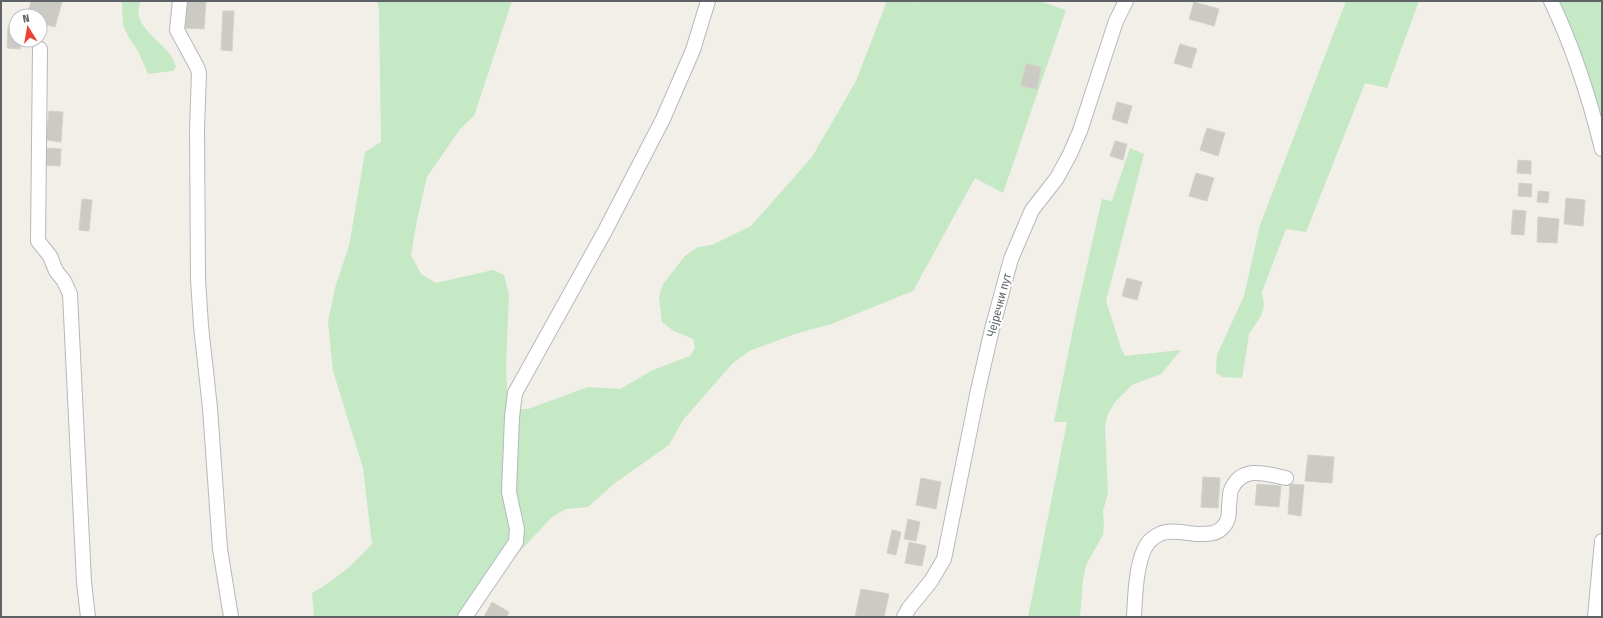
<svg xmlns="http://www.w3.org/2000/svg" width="1603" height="618" viewBox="0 0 1603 618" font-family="'Fira Sans Condensed',sans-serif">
	<rect width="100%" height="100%" fill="#f1efe8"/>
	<g fill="#c5e8c5">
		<path d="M 119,1 L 141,1 C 130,23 156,37 169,53 C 172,56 174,62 176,67 L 173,71 L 148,74 L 138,51 L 128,36 L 123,25 L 122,3 Z"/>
		<path d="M 377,1 L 512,1 L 474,116 L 460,129 L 427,177 L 417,220 L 411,255 L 421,274 L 436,283 L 493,270 L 504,275 L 509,295 L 506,366 L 508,410 L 528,409 L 588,387 L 620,389 L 653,370 L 690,356 L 695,348 L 693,339 L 674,331 L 662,322 L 659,297 L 663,284 L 685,256 L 698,247 L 712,245 L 751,226 L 812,157 L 856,81 L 887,1 L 911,1 L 916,3 L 917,1 L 1039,1 L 1066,10 L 1003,193 L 975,178 L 913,291 L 831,324 L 795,334 L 749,351 L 732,364 L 683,420 L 669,445 L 615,483 L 588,507 L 566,509 L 552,517 L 507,565 L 469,617 L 314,617 L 312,593 C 335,580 355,563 372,544 L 363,468 L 333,371 L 328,322 L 335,288 L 349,246 L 365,152 L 381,142 L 379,10 Z"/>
		<polygon points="1346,1 1419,1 1387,88 1365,83 1306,232 1286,229 1262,292 1264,305 1261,316 1249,334 1242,378 1223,377 1216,373 1217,355 1244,296 1260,225"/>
		<polygon points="1556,1 1602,1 1602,123"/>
		<polygon points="1130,148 1144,154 1106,301 1121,348 1125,356 1181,350 1161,374 1132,385 1115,402 1107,416 1105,429 1108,493 1103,511 1104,522 1103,535 1086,565 1083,580 1080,617 1028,617 1067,422 1054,422 1078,305 1102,199 1112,201"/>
	</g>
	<g fill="#cccac5" stroke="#d6d1c6">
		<polygon points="31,1 57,1 62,2 55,27 40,23 40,16 27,16"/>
		<polygon points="187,1 206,1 204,29 185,28"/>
		<polygon points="1194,2 1219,9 1214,26 1189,19"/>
		<polygon points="223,11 234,11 232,51 221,50"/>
		<polygon points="8,26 16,27 16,40 21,40 20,49 7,48"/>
		<polygon points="1180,44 1197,49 1191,68 1174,63"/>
		<polygon points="1026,64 1041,67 1037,89 1021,86"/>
		<polygon points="1117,102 1132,106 1127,124 1112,119"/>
		<polygon points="49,111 63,112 61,142 46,140"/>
		<polygon points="1207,128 1225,133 1218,156 1200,150"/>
		<polygon points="1115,141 1127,144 1123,160 1110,156"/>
		<polygon points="46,148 61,149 60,166 45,165"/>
		<polygon points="1518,160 1531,161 1531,174 1517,173"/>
		<polygon points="1196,173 1214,178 1207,201 1189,196"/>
		<polygon points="1519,183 1532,184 1531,197 1518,196"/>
		<polygon points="1538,191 1549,192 1548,203 1537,202"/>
		<polygon points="1566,198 1585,200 1583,226 1564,224"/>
		<polygon points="82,199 92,200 89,231 79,230"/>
		<polygon points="1513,210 1526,211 1524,235 1511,234"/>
		<polygon points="1538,217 1559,219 1557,243 1537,242"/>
		<polygon points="1127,278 1142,282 1137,300 1122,296"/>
		<polygon points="1308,455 1334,457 1332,483 1305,481"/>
		<polygon points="1203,477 1220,478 1218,508 1201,507"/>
		<polygon points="921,478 941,482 936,509 916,505"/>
		<polygon points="1257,484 1281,486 1279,507 1255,505"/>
		<polygon points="1290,484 1304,485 1301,516 1288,514"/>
		<polygon points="908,519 920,522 916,541 904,539"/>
		<polygon points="892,530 901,532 896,555 887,553"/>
		<polygon points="909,542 926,546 922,566 905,563"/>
		<polygon points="861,589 889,594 884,617 855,617"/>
		<polygon points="492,602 509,612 507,617 484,617"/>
	</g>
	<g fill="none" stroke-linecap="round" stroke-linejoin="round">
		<defs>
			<g id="minor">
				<polyline points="180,1 177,30 197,67 199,73 197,129 198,279 201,326 210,408 220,549 231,617"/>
				<path d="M 1551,1 C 1574,49 1589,96 1602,149"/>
				<polyline points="40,49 38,241 50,256 56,271 64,281 70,294 84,582 88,617"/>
				<polyline points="465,617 516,542 517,529 509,492 512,417 515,393 605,231 663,119 693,50 708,1"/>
				<polyline points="904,617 909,608 931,581 944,559 978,390 992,329 1011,259 1032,210 1057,178 1070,154 1080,131 1116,21 1126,1"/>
				<path d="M 1134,617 C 1135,597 1136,559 1148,543 C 1150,540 1157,535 1160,534 C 1170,529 1186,533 1196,534 C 1205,534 1216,535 1222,528 C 1229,522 1229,514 1229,506 C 1230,500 1229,492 1232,488 C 1243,465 1267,474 1286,478"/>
				<polyline points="1595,617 1602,541"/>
			</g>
		</defs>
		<use href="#minor" stroke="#b5b8bc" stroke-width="16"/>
		<use href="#minor" stroke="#fff" stroke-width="14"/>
	</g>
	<g text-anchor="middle" stroke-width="3.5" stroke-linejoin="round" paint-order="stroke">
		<g font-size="12" fill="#5f6368" stroke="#fff">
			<text transform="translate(999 305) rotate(-75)" y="4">Чејречки пут</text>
		</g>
	</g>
	<rect width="1603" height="618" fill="none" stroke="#5f6368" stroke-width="4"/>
	<g transform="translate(28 28) rotate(349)"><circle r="19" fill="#ffffff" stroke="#bfc1c3"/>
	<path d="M0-3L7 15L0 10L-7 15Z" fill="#ea4335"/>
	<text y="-6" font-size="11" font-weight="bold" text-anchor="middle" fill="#5f6368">N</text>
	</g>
</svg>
